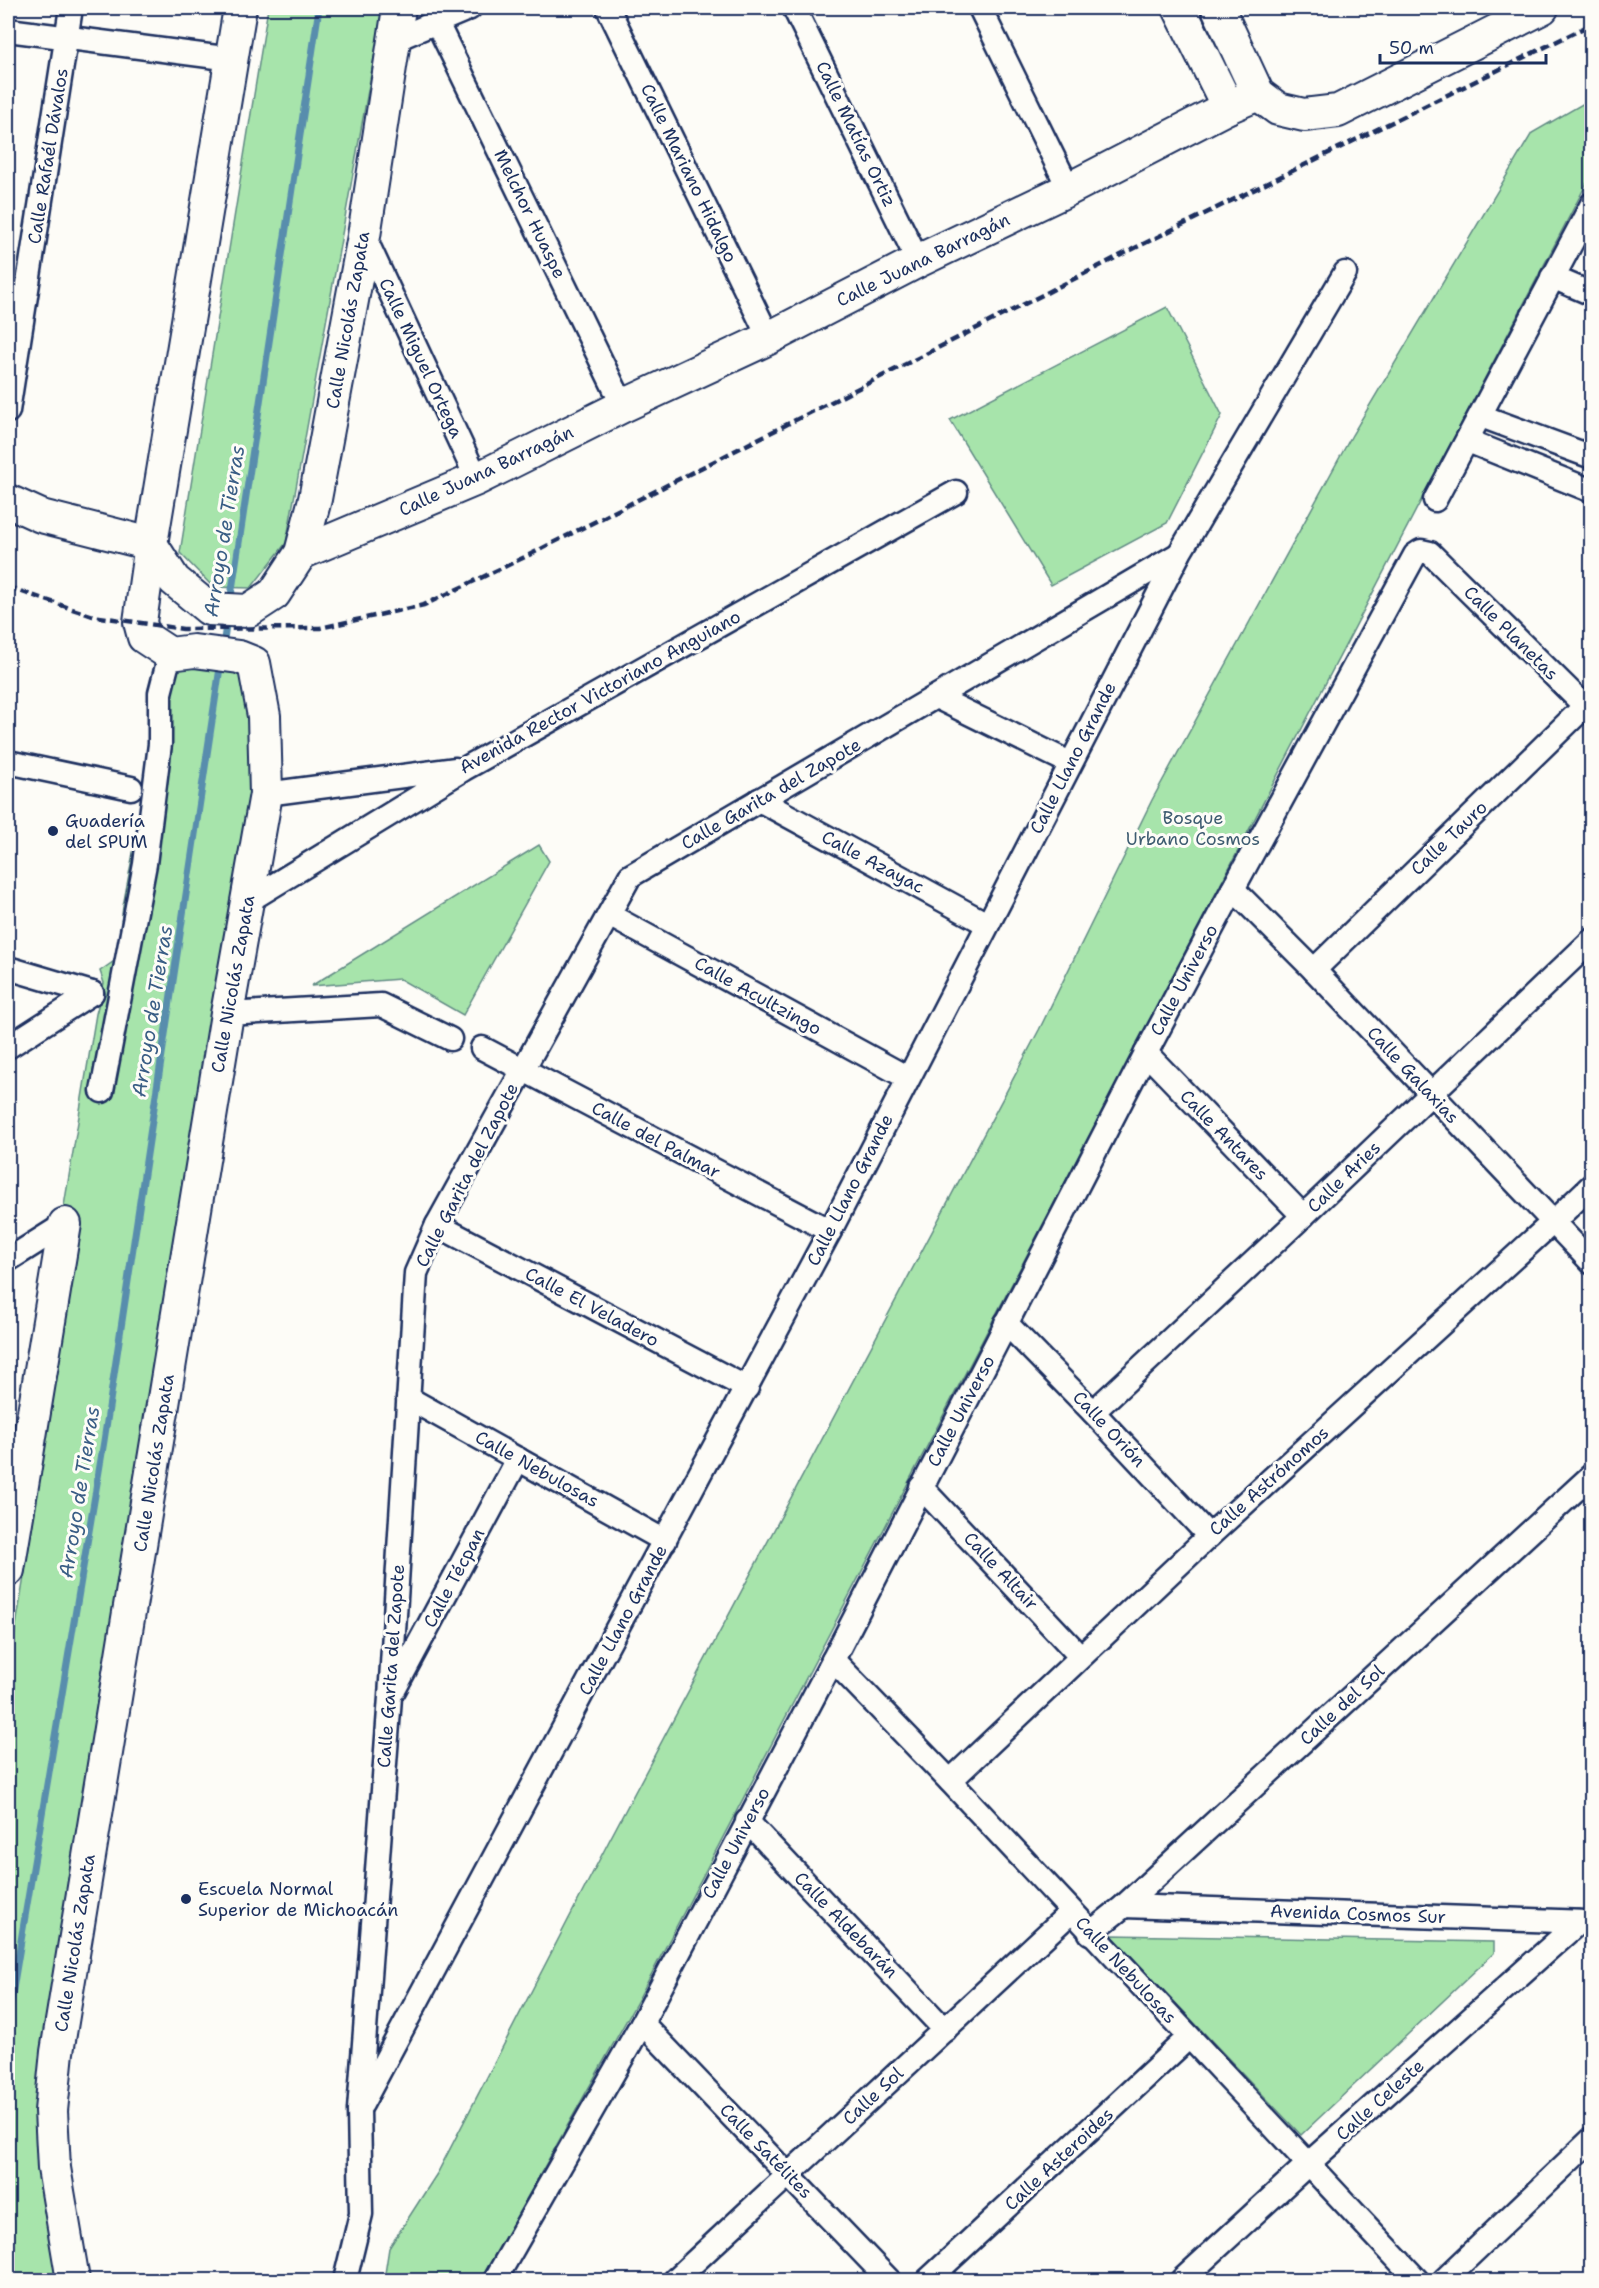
<svg xmlns="http://www.w3.org/2000/svg" width="1599" height="2288" viewBox="0 0 1599 2288" font-family="'Shantell Sans',sans-serif">
	<rect width="100%" height="100%" fill="#fdfcf7"/>
	<filter id="ink" filterUnits="userSpaceOnUse"><feTurbulence type="fractalNoise" baseFrequency=".0167" numOctaves="2"/><feDisplacementMap in="SourceGraphic" scale="12" xChannelSelector="R" yChannelSelector="G"/><feConvolveMatrix kernelMatrix="1 2 1 2 8 2 1 2 1" color-interpolation-filters="sRGB"/></filter>
	<g filter="url(#ink)">
		<g fill="#a7e4ab" stroke="#618a84" stroke-width="1.5">
			<polygon points="268,8 383,8 286,543 251,588 213,587 180,553"/>
			<polygon points="1591,99 1591,175 639,1998 481,2280 384,2280 389,2248 438,2172 609,1841 1039,1030 1152,800 1352,435 1532,133"/>
			<polygon points="1167,307 1222,415 1167,523 1051,585 950,420"/>
			<polygon points="210,657 243,670 257,701 254,788 42,2057 35,2117 63,2280 8,2280 8,1675 80,1232 63,1212 96,1014 104,983 100,971 117,959 123,906 164,689 170,669"/>
			<polygon points="539,845 549,861 463,1015 400,979 311,986"/>
			<polygon points="1111,1935 1494,1942 1494,1953 1301,2135"/>
		</g>
		<g fill="none" stroke-linecap="round" stroke-linejoin="round">
			<g stroke="#588dad" stroke-width="7">
				<polyline points="230,603 319,8"/>
				<polyline points="223,647 227,617"/>
				<polyline points="8,2019 104,1441 221,661"/>
				<polyline points="8,2278 8,2280"/>
			</g>
			<defs>
				<g id="street">
					<polyline points="608,8 769,338"/>
					<polyline points="794,8 918,261"/>
					<polyline points="980,8 1069,189"/>
					<polyline points="437,23 623,406"/>
					<polyline points="8,30 232,59"/>
					<polyline points="394,40 470,8"/>
					<polyline points="364,236 477,479"/>
					<polyline points="1552,277 1592,294"/>
					<polyline points="8,411 71,8"/>
					<polyline points="1481,416 1592,457"/>
					<polyline points="1468,441 1592,491"/>
					<polyline points="1435,500 1592,204"/>
					<polyline points="936,697 1070,763"/>
					<polyline points="8,762 131,788"/>
					<polyline points="266,794 456,769"/>
					<polyline points="759,800 987,924"/>
					<polyline points="1233,889 1314,970 1592,1263"/>
					<polyline points="248,901 464,769 956,492"/>
					<polyline points="609,915 908,1078"/>
					<polyline points="8,968 92,993"/>
					<polyline points="1314,970 1585,706"/>
					<polyline points="227,1014 381,1005 450,1039"/>
					<polyline points="8,1047 92,993"/>
					<polyline points="482,1048 830,1231"/>
					<polyline points="1146,1053 1303,1216"/>
					<polyline points="102,1091 145,864 160,744 160,693 170,654"/>
					<polyline points="437,1225 747,1388"/>
					<polyline points="8,1260 65,1224"/>
					<polyline points="1006,1323 1093,1412 1209,1536"/>
					<polyline points="408,1398 665,1541"/>
					<polyline points="1093,1412 1303,1216 1592,940"/>
					<polyline points="921,1487 1080,1656"/>
					<polyline points="833,1660 950,1781 1417,2280"/>
					<polyline points="394,1690 518,1459"/>
					<polyline points="950,1781 1209,1536 1553,1222 1592,1185"/>
					<polyline points="747,1821 945,2030"/>
					<polyline points="1124,1906 1587,1922"/>
					<polyline points="1090,1933 1124,1906 1592,1475"/>
					<polyline points="642,2023 889,2280"/>
					<polyline points="362,2104 830,1231 1179,554 1345,273"/>
					<polyline points="345,2280 361,2214 359,2110 390,1697 416,1273 437,1225 630,876 1179,554"/>
					<polyline points="495,2280 642,2023 833,1660 1146,1053 1233,889 1415,555 1421,551 1430,553 1592,713"/>
					<polyline points="675,2280 1071,1912"/>
					<polyline points="928,2280 1189,2037"/>
					<polyline points="1182,2280 1308,2164 1579,1922"/>
					<polyline points="1444,2280 1592,2139"/>
				</g>
				<g id="secondary">
					<polyline points="1179,8 1228,107"/>
					<polyline points="1218,8 1258,94 1278,109 1304,115 1338,111 1542,8"/>
					<polyline points="8,501 41,516 151,544 174,580 209,609 248,611 274,594 301,553 315,499 364,236 399,8"/>
					<polyline points="301,553 477,479 623,406 769,338 918,261 1069,189 1228,107 1258,94"/>
					<polyline points="8,1570 65,1224"/>
					<polyline points="73,2280 54,2168 51,2111 57,2052 227,1014 266,794 264,716 254,663 239,657 194,651 170,654 144,637 140,622 151,544 240,8"/>
				</g>
			</defs>
			<use href="#street" stroke="#1b2f5e" stroke-width="27"/>
			<use href="#secondary" stroke="#1b2f5e" stroke-width="36"/>
			<use href="#street" stroke="#fdfcf7" stroke-width="22"/>
			<use href="#secondary" stroke="#fdfcf7" stroke-width="32"/>
			<polyline stroke="#1b2f5e" stroke-width="4.5" stroke-dasharray="9 4.5" stroke-linecap="butt" points="8,587 93,616 183,629 320,628 424,605 529,555 1137,247 1592,24"/>
		</g>
	</g>
	<g fill="#1b2f5e" stroke="#fdfcf7" stroke-width="2">
		<circle cx="53" cy="831" r="6"/>
		<circle cx="186" cy="1899" r="6"/>
	</g>
	<g text-anchor="middle" stroke-width="6" stroke-linejoin="round" paint-order="stroke">
		<g font-size="18" fill="#1b2f5e" stroke="#fdfcf7">
			<text transform="translate(856 134) rotate(64)" y="6">Calle Matías Ortiz</text>
			<text transform="translate(48 156) rotate(-81)" y="6">Calle Rafaél Dávalos</text>
			<text transform="translate(689 173) rotate(64)" y="6">Calle Mariano Hidalgo</text>
			<text transform="translate(530 214) rotate(64)" y="6">Melchor Huaspe</text>
			<text transform="translate(923 260) rotate(-26)" y="6">Calle Juana Barragán</text>
			<text transform="translate(348 320) rotate(-80)" y="6">Calle Nicolás Zapata</text>
			<text transform="translate(421 358) rotate(65)" y="6">Calle Miguel Ortega</text>
			<text transform="translate(486 471) rotate(-25)" y="6">Calle Juana Barragán</text>
			<text transform="translate(1511 633) rotate(45)" y="6">Calle Planetas</text>
			<text transform="translate(600 692) rotate(-29)" y="6">Avenida Rector Victoriano Anguiano</text>
			<text transform="translate(1073 758) rotate(-63)" y="6">Calle Llano Grande</text>
			<text transform="translate(771 794) rotate(-30)" y="6">Calle Garita del Zapote</text>
			<text transform="translate(1449 838) rotate(-44)" y="6">Calle Tauro</text>
			<text transform="translate(873 862) rotate(28)" y="6">Calle Azayac</text>
			<text transform="translate(1184 980) rotate(-62)" y="6">Calle Universo</text>
			<text transform="translate(233 984) rotate(-80)" y="6">Calle Nicolás Zapata</text>
			<text transform="translate(758 996) rotate(29)" y="6">Calle Acultzingo</text>
			<text transform="translate(1413 1075) rotate(47)" y="6">Calle Galaxias</text>
			<text transform="translate(1224 1135) rotate(46)" y="6">Calle Antares</text>
			<text transform="translate(656 1140) rotate(28)" y="6">Calle del Palmar</text>
			<text transform="translate(467 1175) rotate(-63)" y="6">Calle Garita del Zapote</text>
			<text transform="translate(1344 1177) rotate(-44)" y="6">Calle Aries</text>
			<text transform="translate(850 1190) rotate(-63)" y="6">Calle Llano Grande</text>
			<text transform="translate(592 1307) rotate(28)" y="6">Calle El Veladero</text>
			<text transform="translate(961 1411) rotate(-62)" y="6">Calle Universo</text>
			<text transform="translate(1109 1429) rotate(47)" y="6">Calle Orión</text>
			<text transform="translate(154 1463) rotate(-81)" y="6">Calle Nicolás Zapata</text>
			<text transform="translate(537 1469) rotate(29)" y="6">Calle Nebulosas</text>
			<text transform="translate(1269 1481) rotate(-42)" y="6">Calle Astrónomos</text>
			<text transform="translate(1001 1571) rotate(47)" y="6">Calle Altair</text>
			<text transform="translate(454 1578) rotate(-62)" y="6">Calle Técpan</text>
			<text transform="translate(623 1620) rotate(-62)" y="6">Calle Llano Grande</text>
			<text transform="translate(391 1666) rotate(-86)" y="6">Calle Garita del Zapote</text>
			<text transform="translate(1342 1705) rotate(-43)" y="6">Calle del Sol</text>
			<text transform="translate(736 1843) rotate(-62)" y="6">Calle Universo</text>
			<text transform="translate(1358 1914) rotate(2)" y="6">Avenida Cosmos Sur</text>
			<text transform="translate(846 1925) rotate(46)" y="6">Calle Aldebarán</text>
			<text transform="translate(75 1943) rotate(-81)" y="6">Calle Nicolás Zapata</text>
			<text transform="translate(1126 1970) rotate(47)" y="6">Calle Nebulosas</text>
			<text transform="translate(873 2096) rotate(-43)" y="6">Calle Sol</text>
			<text transform="translate(1380 2100) rotate(-42)" y="6">Calle Celeste</text>
			<text transform="translate(766 2151) rotate(46)" y="6">Calle Satélites</text>
			<text transform="translate(1059 2159) rotate(-43)" y="6">Calle Asteroides</text>
		</g>
		<g font-size="18" fill="#3e5c71" stroke="#fdfcf7">
			<text x="1193" y="824">Bosque<tspan x="1193" dy="21">Urbano Cosmos</tspan></text>
		</g>
		<g font-size="18" fill="#1b2f5e" stroke="#fdfcf7" text-anchor="start">
			<text x="65" y="827">Guadería<tspan x="65" dy="21">del SPUM</tspan></text>
			<text x="198" y="1895">Escuela Normal<tspan x="198" dy="21">Superior de Michoacán</tspan></text>
		</g>
		<g font-size="20" font-style="italic" fill="#3a5e85" stroke="#fdfcf7">
			<text transform="translate(224 531) rotate(-81)" y="7">Arroyo de Tierras</text>
			<text transform="translate(152 1011) rotate(-81)" y="7">Arroyo de Tierras</text>
			<text transform="translate(79 1492) rotate(-81)" y="7">Arroyo de Tierras</text>
		</g>
	</g>
	<rect width="1599" height="2288" fill="none" stroke="#fdfcf7" stroke-width="30"/>
	<rect x="15" y="15" width="1569" height="2258" fill="none" stroke="#1b2f5e" stroke-width="2" filter="url(#ink)"/>
	<path d="M1380 54v9h166v-9" fill="none" stroke="#1b2f5e" stroke-width="3"/>
	<text x="1389" y="54" font-size="18" fill="#1b2f5e" stroke="#fdfcf7" stroke-width="4.5" paint-order="stroke">50 m</text>
</svg>
